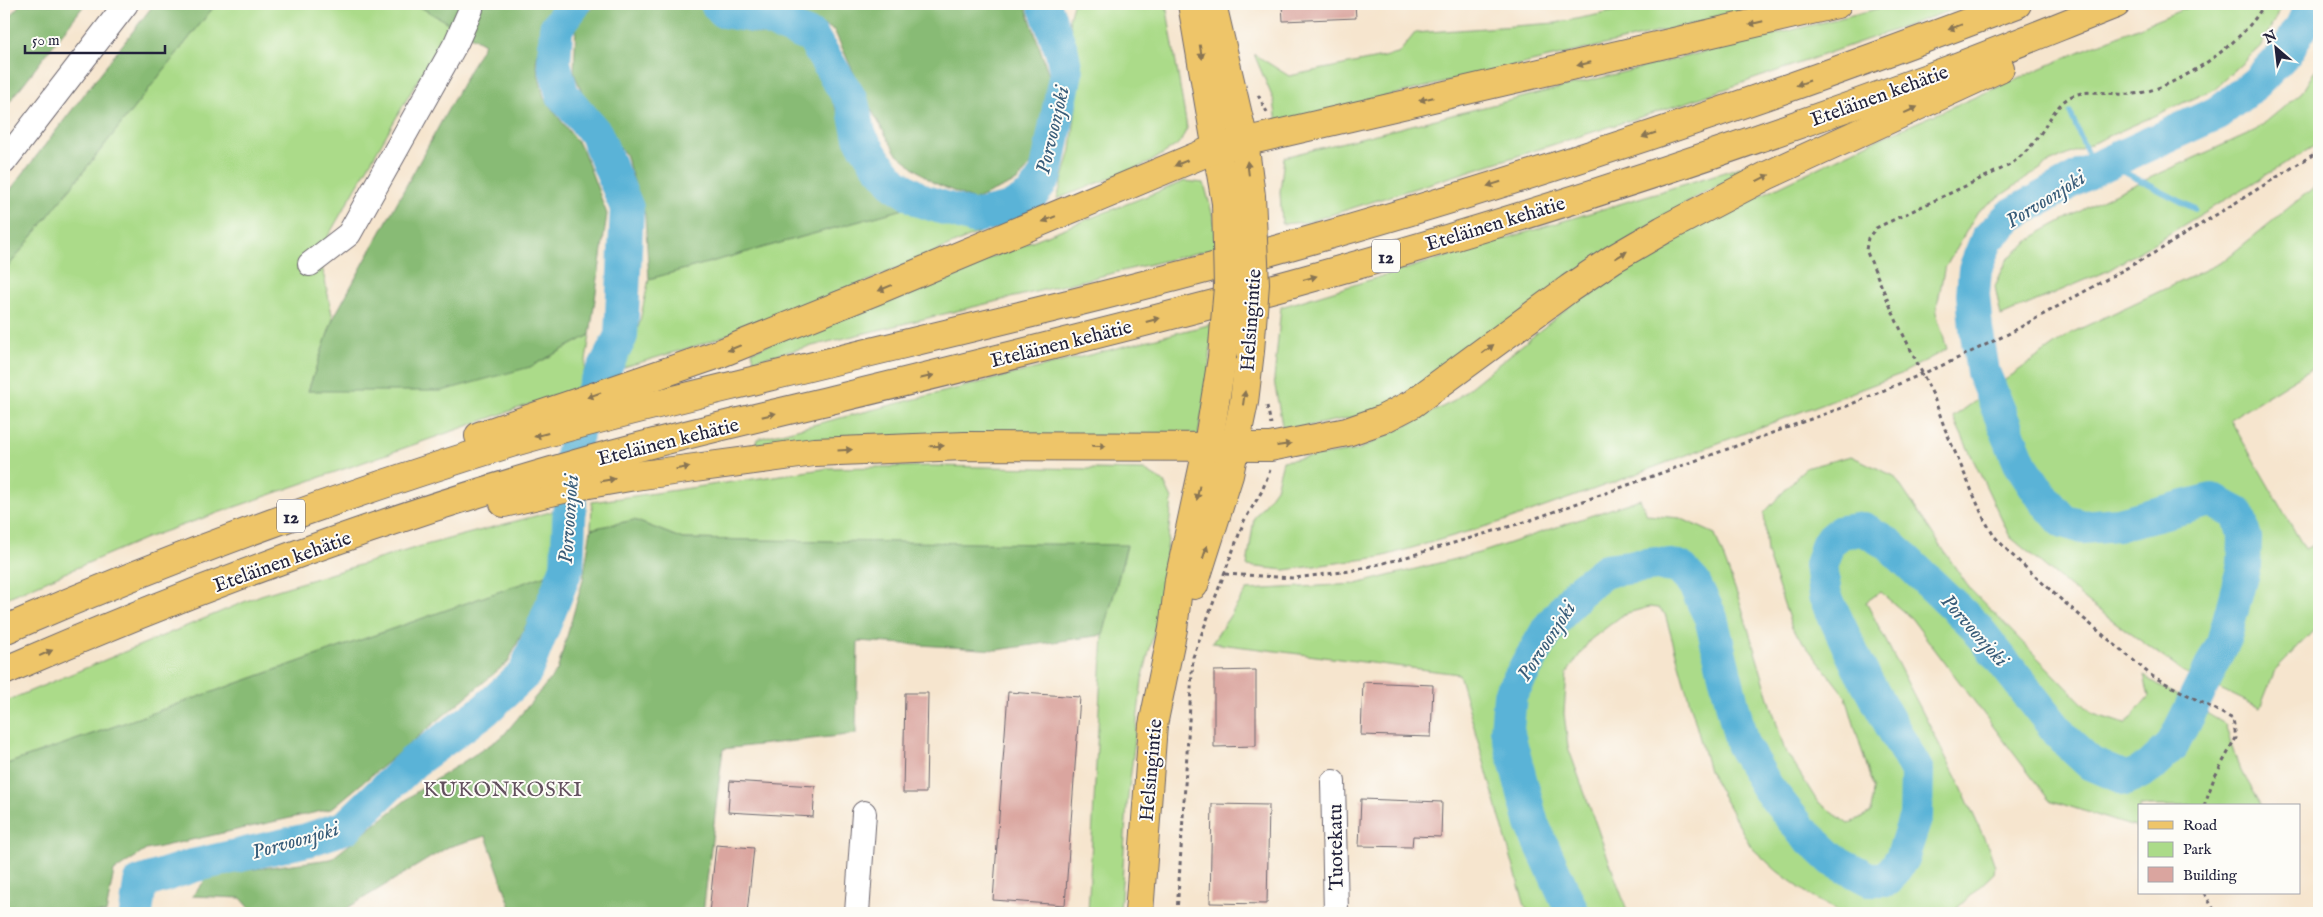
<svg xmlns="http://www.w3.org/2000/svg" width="2323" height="917" viewBox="0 0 2323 917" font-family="'IM FELL English',serif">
	<rect width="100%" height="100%" fill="#fdfcf7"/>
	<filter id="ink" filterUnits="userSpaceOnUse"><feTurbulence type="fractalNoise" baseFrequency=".02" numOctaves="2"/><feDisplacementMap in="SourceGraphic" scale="10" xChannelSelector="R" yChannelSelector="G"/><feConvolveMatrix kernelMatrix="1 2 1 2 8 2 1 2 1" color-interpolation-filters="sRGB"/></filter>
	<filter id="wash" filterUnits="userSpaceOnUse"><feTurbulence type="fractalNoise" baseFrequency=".0096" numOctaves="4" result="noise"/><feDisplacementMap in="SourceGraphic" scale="20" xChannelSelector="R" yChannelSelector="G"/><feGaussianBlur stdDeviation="1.12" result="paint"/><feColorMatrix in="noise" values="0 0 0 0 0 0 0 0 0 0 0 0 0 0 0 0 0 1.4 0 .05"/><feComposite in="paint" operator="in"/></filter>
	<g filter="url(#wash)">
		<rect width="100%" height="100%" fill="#f6e5ce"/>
		<g fill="#abdb89" stroke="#667e62">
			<polygon points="216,4 415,4 450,24 319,252 333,319 308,391 530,367 590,335 582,386 146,538 4,599 4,272"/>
			<polygon points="1073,4 1166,4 1187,128 1180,143 1149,163 1057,199 1071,150 1080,73 1069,19"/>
			<polygon points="1651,4 1778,4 1277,122 1274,101 1254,54 1289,76 1398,54 1415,33 1556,23"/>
			<polygon points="1896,4 1969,4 1688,102 1308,222 1282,224 1280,192 1284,157"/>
			<polygon points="2196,4 2283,4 2261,46 2214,89 2049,163 1978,211 1944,270 1936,312 1947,349 1901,374 1623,479 1511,519 1381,557 1285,570 1247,566 1254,518 1276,488 1283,461 1358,450 1452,402 1575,302 1691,229 1867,144 2081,51"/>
			<polygon points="2319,64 2319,143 2109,270 2001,316 1995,286 2008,258 2041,232 2103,199 2256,130 2302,92"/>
			<polygon points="1767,159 1762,165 1701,194 1581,269 1443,370 1374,413 1283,431 1274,380 1281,307"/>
			<polygon points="1185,181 1204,183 1215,224 1217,248 754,360 752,351"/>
			<polygon points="2319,183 2319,364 2230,419 2305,549 2319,542 2319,625 2275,670 2260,708 2182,671 2089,603 2010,537 1953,417 2071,333 2222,262"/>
			<polygon points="911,207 961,230 997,225 833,296 702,344 618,369 639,325 649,279"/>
			<polygon points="1212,324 1209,378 1198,436 884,437 755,446 757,439"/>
			<polygon points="1851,456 1894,476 1969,588 2093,714 2125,724 2149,696 2144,676 2225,724 2238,765 2262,806 2139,806 2139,833 2134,827 2049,800 1911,618 1880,592 1866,602 1961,787 1989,849 1995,866 1994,873 1952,913 1842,913 1812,897 1777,871 1751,847 1709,771 1665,614 1658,608 1649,607 1624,614 1590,640 1567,673 1564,713 1568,747 1628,913 1529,913 1524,903 1459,674 1212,643 1247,590 1356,584 1483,552 1640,499 1647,515 1680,518 1715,534 1741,605 1784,748 1817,801 1848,824 1871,813 1873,788 1846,697 1792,628 1767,553 1764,513 1805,468"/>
			<polygon points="933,466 1144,470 1164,482 1172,499 1162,599 1142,680 1127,805 1120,913 1088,913 1103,635 1127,546 683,539 634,520 591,529 592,502 830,468"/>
			<polygon points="558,510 552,573 4,765 4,702 261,595 418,547"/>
		</g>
		<g fill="#88bb75" stroke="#556e58">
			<polygon points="20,4 85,4 4,109 4,26"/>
			<polygon points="154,4 216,4 4,272 4,198"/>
			<polygon points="415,4 557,4 543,23 536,63 544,98 583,150 607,214 590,335 530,367 442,391 308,391 333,319 484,44"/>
			<polygon points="596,4 700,4 719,26 795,41 812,59 864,167 911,207 649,279 645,215 625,154 588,108 574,73 576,25"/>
			<polygon points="777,4 1025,4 1055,93 1041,153 1017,181 974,200 932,182 896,153 868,104 834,30"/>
			<polygon points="634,520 683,539 1127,545 1103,635 997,650 858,641 856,734 723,749 703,913 513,913 486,836 448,847 349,907 344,913 254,913 241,898 192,896 210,875 331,859 416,792 502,737 557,671 583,580 591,529"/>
			<polygon points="552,573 508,662 331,809 146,850 114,871 106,913 4,913 4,765"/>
		</g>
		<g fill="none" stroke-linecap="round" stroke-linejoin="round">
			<g stroke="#5ab3d7" stroke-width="5.5">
				<polyline points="2070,112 2094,169"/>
				<polyline points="2107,163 2195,209"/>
			</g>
			<g stroke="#5ab3d7" stroke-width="34">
				<polyline points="717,4 723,11 765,18 812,37 852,102 860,137 876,162 895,184 922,201 973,217 1010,209 1031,196 1046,175 1066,72 1062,52 1044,4"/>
				<polyline points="136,913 140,883 192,866 307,840 346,827 413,762 485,710 525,673 567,567 572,455 582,412 621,336 627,208 596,134 562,94 554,63 556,28 574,4"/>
				<polyline points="1573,913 1532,824 1507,730 1510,695 1548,629 1578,592 1606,570 1657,564 1679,567 1694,583 1711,618 1742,744 1767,787 1802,831 1833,860 1869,879 1888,879 1902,858 1916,816 1917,771 1858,666 1825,596 1821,565 1828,543 1841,532 1864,529 1890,545 1975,626 2064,739 2090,763 2127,779 2150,767 2172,746 2223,643 2244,565 2245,538 2238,514 2212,500 2118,524 2083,527 2063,521 2043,498 2020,463 1983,372 1976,328 1973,295 1975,269 1987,239 2011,215 2094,169 2217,113 2256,83 2286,52 2302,26 2312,4"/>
			</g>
		</g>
		<g id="blocks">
			<g fill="#daa59f">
				<polygon points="1282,4 1355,4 1356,18 1283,21"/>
				<polygon points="1256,670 1256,746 1214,747 1214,671"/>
				<polygon points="1363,682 1433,685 1431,737 1361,735"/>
				<polygon points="1008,692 1080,697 1065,905 993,900"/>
				<polygon points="905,693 928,693 926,793 903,793"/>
				<polygon points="730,781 815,786 813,817 728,812"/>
				<polygon points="1361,799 1442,802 1441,837 1413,836 1412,847 1359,846"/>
				<polygon points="1212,804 1269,805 1267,904 1210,903"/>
				<polygon points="716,845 754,848 747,913 709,913"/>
			</g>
		</g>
	</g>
	<g filter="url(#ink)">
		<use href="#blocks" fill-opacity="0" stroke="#6c666e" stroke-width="1"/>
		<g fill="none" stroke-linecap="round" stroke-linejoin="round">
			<defs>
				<g id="minor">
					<polyline points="4,162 126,4"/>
					<polyline points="310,264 349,234 456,43 471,9 471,4"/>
					<polyline points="1333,782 1336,913"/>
					<polyline points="857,913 864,813"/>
				</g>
				<g id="major">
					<polyline points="1192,4 1226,203"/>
					<polyline points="1212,4 1244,141 1251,196"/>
					<polyline points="1194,585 1229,475 1244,402 1250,351"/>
					<polyline points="1139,913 1153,725 1173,629 1179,580 1208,445 1222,358"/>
				</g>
				<g id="highway">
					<polyline points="479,436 716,355 875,291 1217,148 1837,4"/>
					<polyline points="504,503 572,487 635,476 814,452 965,446 1270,447 1347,432 1381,420 1412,404 1570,288 1613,259 1663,230 1766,176 2000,68"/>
					<path d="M 4,630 C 169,558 339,496 511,443 C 596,418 682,398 768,377 C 943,334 1119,294 1293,245 C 1538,177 1780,94 2017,4"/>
					<path d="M 4,671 C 188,591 376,521 569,466 C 658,440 749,420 839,398 C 991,361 1142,324 1293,283 C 1504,225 1713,157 1919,81 C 1985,57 2050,30 2116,4"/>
				</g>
			</defs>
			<use href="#minor" stroke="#6c666e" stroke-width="26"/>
			<use href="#major" stroke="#6c666e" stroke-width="30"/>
			<use href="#highway" stroke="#6c666e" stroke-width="30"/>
			<g stroke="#6c666e" stroke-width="3" stroke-dasharray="4 4" stroke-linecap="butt">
				<polyline points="1258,95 1268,114"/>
				<polyline points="1267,406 1271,424"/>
				<polyline points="1225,574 1295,578 1350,571 1396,560 1528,521 1847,406 1950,362 2008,334 2161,249 2319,151"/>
				<path d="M 2204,806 L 2214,778 L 2236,738 L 2233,719 L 2152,676 L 2058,597 L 2011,554 L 1994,536 L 1984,519 L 1945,429 L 1933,395 L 1897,322 L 1866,250 L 1868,238 L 1876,228 L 2010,165 C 2020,157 2030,149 2037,138 C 2048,125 2054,106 2070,97 C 2089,87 2113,96 2134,94 C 2176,89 2245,43 2264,4"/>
				<polyline points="2204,893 2216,913"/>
				<polyline points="1177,913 1193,657 1244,521 1262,491 1270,470"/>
			</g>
			<use href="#minor" stroke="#fff" stroke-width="24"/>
			<use href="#major" stroke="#eec569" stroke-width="28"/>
			<use href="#highway" stroke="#eec569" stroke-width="28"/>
			<defs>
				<g id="major-bridge">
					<polyline points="1250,351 1255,284 1251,196"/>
					<polyline points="1222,358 1228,287 1226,203"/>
				</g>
			</defs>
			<use href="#major-bridge" stroke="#6c666e" stroke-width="30" stroke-linecap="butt"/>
			<use href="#major-bridge" stroke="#eec569" stroke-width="28"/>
		</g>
		<defs><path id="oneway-solid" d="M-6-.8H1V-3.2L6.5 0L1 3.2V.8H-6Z" transform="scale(1.25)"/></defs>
		<g fill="#887452">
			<use href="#oneway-solid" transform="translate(1756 23) rotate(166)"/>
			<use href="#oneway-solid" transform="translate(1955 27) rotate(159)"/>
			<use href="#oneway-solid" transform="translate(1201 52) rotate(80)"/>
			<use href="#oneway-solid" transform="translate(1584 64) rotate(167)"/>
			<use href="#oneway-solid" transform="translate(1803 83) rotate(161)"/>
			<use href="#oneway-solid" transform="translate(1426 99) rotate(167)"/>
			<use href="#oneway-solid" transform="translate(1911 110) rotate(-25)"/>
			<use href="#oneway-solid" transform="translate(1649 135) rotate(161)"/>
			<use href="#oneway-solid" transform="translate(1181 163) rotate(157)"/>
			<use href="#oneway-solid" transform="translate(1248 168) rotate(-97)"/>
			<use href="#oneway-solid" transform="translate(1763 178) rotate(-26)"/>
			<use href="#oneway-solid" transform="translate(1494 184) rotate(163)"/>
			<use href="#oneway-solid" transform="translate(1049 219) rotate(157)"/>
			<use href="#oneway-solid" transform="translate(1621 255) rotate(-31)"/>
			<use href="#oneway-solid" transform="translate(1310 278) rotate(-16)"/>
			<use href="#oneway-solid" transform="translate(885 288) rotate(157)"/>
			<use href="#oneway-solid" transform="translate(1153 320) rotate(-15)"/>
			<use href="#oneway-solid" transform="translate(734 348) rotate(158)"/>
			<use href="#oneway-solid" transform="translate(1488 349) rotate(-37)"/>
			<use href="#oneway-solid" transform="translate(927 377) rotate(-14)"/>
			<use href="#oneway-solid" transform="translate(594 395) rotate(161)"/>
			<use href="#oneway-solid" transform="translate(1244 398) rotate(-82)"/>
			<use href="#oneway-solid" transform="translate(769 415) rotate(-14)"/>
			<use href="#oneway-solid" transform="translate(541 435) rotate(165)"/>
			<use href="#oneway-solid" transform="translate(1284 445) rotate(-8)"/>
			<use href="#oneway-solid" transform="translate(937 446) rotate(-2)"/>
			<use href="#oneway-solid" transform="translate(1099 446) rotate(1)"/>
			<use href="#oneway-solid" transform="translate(845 450) rotate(-3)"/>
			<use href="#oneway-solid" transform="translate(683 468) rotate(-9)"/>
			<use href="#oneway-solid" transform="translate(608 480) rotate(-10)"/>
			<use href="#oneway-solid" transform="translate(1198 493) rotate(101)"/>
			<use href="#oneway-solid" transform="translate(1205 552) rotate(-72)"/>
			<use href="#oneway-solid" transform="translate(46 653) rotate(-24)"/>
		</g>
	</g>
	<g text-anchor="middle" stroke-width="4" stroke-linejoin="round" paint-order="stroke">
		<g fill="#fdfcf7" stroke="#646373" stroke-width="1">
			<rect x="1372" y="239.5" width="28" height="33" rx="4"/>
			<rect x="277" y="499.5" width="28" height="33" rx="4"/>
		</g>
		<g font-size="19" font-weight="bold" fill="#22223b">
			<text x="1386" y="263">12</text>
			<text x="291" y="523">12</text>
		</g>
		<g font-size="20" fill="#22223b" stroke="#fdfcf7">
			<text transform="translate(1879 95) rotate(-20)" y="7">Eteläinen kehätie</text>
			<text transform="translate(1495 223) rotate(-17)" y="7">Eteläinen kehätie</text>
			<text transform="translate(1250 320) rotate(-86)" y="7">Helsingintie</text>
			<text transform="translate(1061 343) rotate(-14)" y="7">Eteläinen kehätie</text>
			<text transform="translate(668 441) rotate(-14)" y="7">Eteläinen kehätie</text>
			<text transform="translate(282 561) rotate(-20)" y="7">Eteläinen kehätie</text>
			<text transform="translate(1150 770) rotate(-85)" y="7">Helsingintie</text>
			<text transform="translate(1335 847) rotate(-91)" y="7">Tuotekatu</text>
		</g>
		<g font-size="21" font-style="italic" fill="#385c79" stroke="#fdfcf7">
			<text transform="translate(1052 130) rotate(-77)" y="7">Porvoonjoki</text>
			<text transform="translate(2045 199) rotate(-32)" y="7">Porvoonjoki</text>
			<text transform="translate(568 519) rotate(-86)" y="7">Porvoonjoki</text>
			<text transform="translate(1975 630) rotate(48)" y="7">Porvoonjoki</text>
			<text transform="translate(1546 641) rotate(-57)" y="7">Porvoonjoki</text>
			<text transform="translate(295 840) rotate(-16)" y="7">Porvoonjoki</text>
		</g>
		<g font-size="21" letter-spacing="1" fill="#62505e" stroke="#fdfcf7">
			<text x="503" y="796">KUKONKOSKI</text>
		</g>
	</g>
	<rect width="2323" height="917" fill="none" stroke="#fdfcf7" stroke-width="20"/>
	<rect x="2138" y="804" width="162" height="90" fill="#fdfcf7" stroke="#a5a5ac"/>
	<rect x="2148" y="821" width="25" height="8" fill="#eec569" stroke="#a5a5ac"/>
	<text x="2183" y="830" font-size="15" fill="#22223b">Road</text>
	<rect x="2148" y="842" width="25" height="15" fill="#abdb89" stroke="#a5a5ac"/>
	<text x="2183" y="854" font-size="15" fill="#22223b">Park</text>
	<rect x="2148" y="867" width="25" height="15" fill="#daa59f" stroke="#a5a5ac"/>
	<text x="2183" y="880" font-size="15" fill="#22223b">Building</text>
	<g transform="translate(2276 48) rotate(332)" stroke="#fdfcf7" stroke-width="4" paint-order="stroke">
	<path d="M0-4L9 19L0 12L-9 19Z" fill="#22223b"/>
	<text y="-8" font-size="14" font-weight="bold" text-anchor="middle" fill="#22223b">N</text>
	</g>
	<path d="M25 45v8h140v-8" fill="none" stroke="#22223b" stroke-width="2.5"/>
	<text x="32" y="45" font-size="15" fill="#22223b" stroke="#fdfcf7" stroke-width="4" paint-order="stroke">50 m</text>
</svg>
